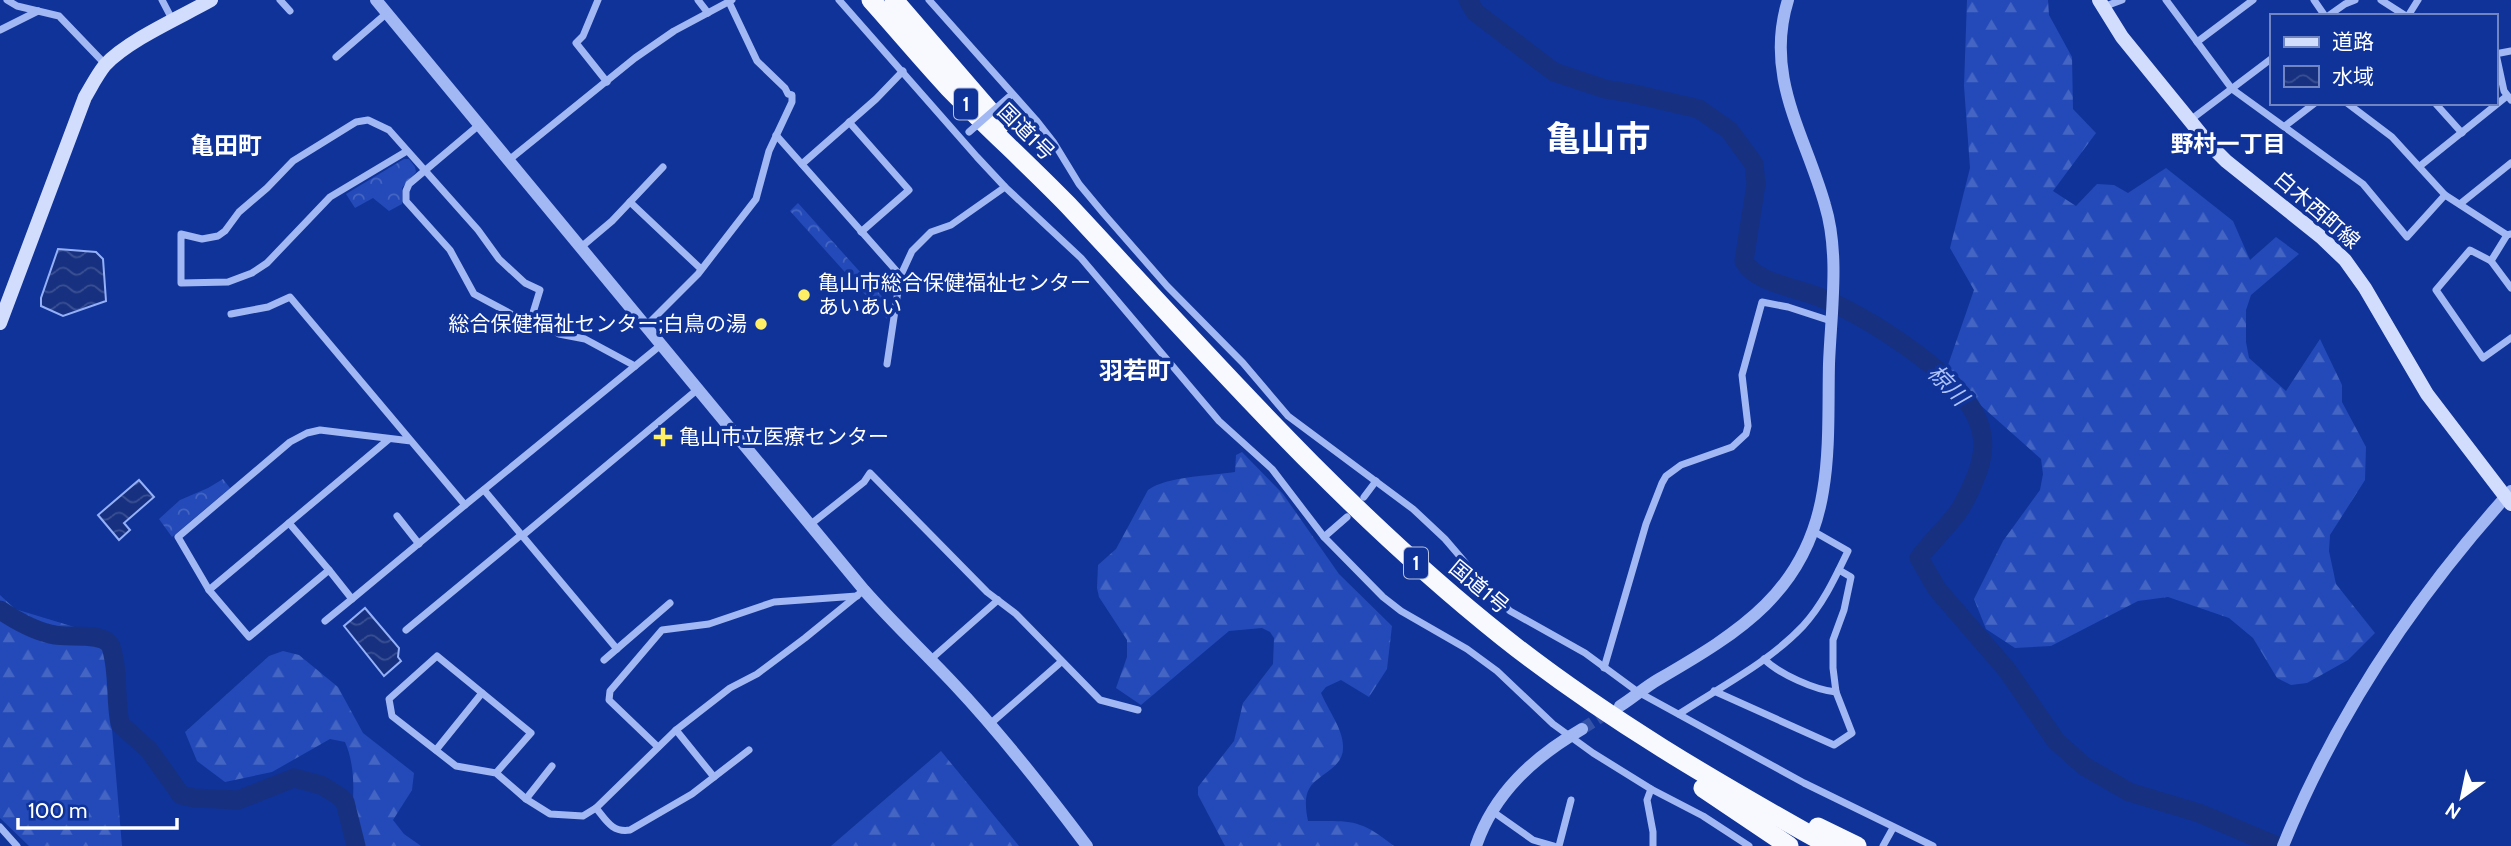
<svg xmlns="http://www.w3.org/2000/svg" width="2511" height="846" viewBox="0 0 2511 846" font-family="Cabin,'Noto Sans JP',sans-serif">
	<defs>
		<pattern id="forest-firs" width="22" height="20" patternUnits="userSpaceOnUse" patternTransform="scale(1.75)"><rect width="22" height="20" fill="#234ab8"/><path d="M5 1l3.5 6h-7zM16 11l3.5 6h-7z" fill="#4465c3"/></pattern>
		<pattern id="park-crowns" width="20" height="18" patternUnits="userSpaceOnUse" patternTransform="scale(1.75)"><rect width="20" height="18" fill="#234ab8"/><path d="M2 6a3 3 0 1 1 6 0M12 15a3 3 0 1 1 6 0" fill="none" stroke="#4465c3"/></pattern>
		<pattern id="water-waves" width="16" height="10" patternUnits="userSpaceOnUse" patternTransform="scale(1.75)"><rect width="16" height="10" fill="#173180"/><path d="M0 5q4-4 8 0t8 0" fill="none" stroke="#3a5093"/></pattern>
	</defs>
	<rect width="100%" height="100%" fill="#103399"/>
	<g fill="url(#forest-firs)">
		<polygon points="1967,0 2048,0 2049,15 2072,57 2073,109 2096,133 2053,191 2076,206 2097,184 2114,185 2128,193 2166,168 2233,221 2250,260 2276,237 2299,254 2251,295 2246,310 2246,342 2249,358 2286,391 2320,339 2342,385 2342,402 2366,447 2365,480 2330,535 2329,551 2336,584 2375,633 2348,660 2307,683 2291,685 2277,678 2253,638 2229,618 2168,597 2138,601 2051,646 2015,648 1986,629 1974,599 2003,541 2040,490 2043,474 2041,459 1951,379 1948,365 1974,290 1950,248 1970,168 1964,86"/>
		<path d="M 1242,452 L 1283,494 L 1339,574 L 1392,626 L 1387,669 L 1369,697 L 1341,680 L 1326,687 L 1321,693 C 1328,710 1344,730 1343,748 C 1343,769 1317,774 1309,789 C 1304,798 1306,811 1308,821 C 1351,821 1359,818 1394,846 L 1225,846 L 1198,795 L 1198,787 L 1234,741 L 1243,703 L 1273,664 L 1274,638 L 1270,632 L 1262,628 L 1229,631 L 1141,705 L 1116,688 L 1127,657 L 1127,640 L 1099,597 L 1097,588 L 1098,565 L 1116,549 L 1148,490 C 1168,476 1209,476 1235,472 L 1236,455 Z"/>
		<polygon points="0,595 15,609 81,629 108,648 117,662 112,729 122,846 29,846 0,818"/>
		<path d="M 283,651 L 299,655 L 338,687 L 363,733 L 414,773 L 412,790 L 393,820 L 404,834 L 421,846 L 348,846 C 352,813 359,774 345,742 L 330,739 L 272,772 L 225,782 L 197,761 L 185,732 L 269,656 Z"/>
		<polygon points="941,751 1019,846 831,846"/>
	</g>
	<g fill="url(#park-crowns)">
		<polygon points="404,159 409,159 415,167 416,172 402,188 402,204 389,211 373,198 355,208 346,194"/>
		<polygon points="798,203 888,303 887,319 790,211"/>
		<polygon points="223,479 230,488 172,537 159,519 180,500 208,488"/>
	</g>
	<g fill="url(#water-waves)" stroke="#94b0f8" stroke-width="2">
		<polygon points="58,249 96,252 103,259 106,301 63,316 41,306 41,298"/>
		<polygon points="139,480 154,497 124,523 130,530 119,540 98,515"/>
		<polygon points="365,608 399,648 398,657 401,661 384,676 344,626"/>
	</g>
	<g fill="none" stroke-linecap="round" stroke-linejoin="round">
		<g stroke="#173180" stroke-width="19">
			<path d="M 1468,0 L 1475,12 L 1554,72 L 1605,89 L 1635,94 L 1699,109 L 1729,130 L 1754,164 L 1756,184 L 1744,261 C 1755,283 1798,288 1819,297 C 1866,316 1951,369 1975,414 C 1982,428 1985,444 1981,460 C 1979,472 1967,498 1960,509 C 1949,526 1931,541 1919,558 L 1937,589 L 2007,670 L 2056,741 L 2084,766 L 2129,792 L 2199,813 L 2277,846"/>
			<path d="M 0,610 C 15,620 36,632 55,635 C 69,638 105,631 111,647 C 119,671 115,699 120,724 L 149,750 L 181,795 L 194,798 L 238,800 L 294,778 L 321,785 L 339,796 L 345,802 L 356,846"/>
		</g>
		<polyline stroke="#3452a8" stroke-width="12" stroke-dasharray="12 6" stroke-linecap="butt" points="1582,729 1613,709"/>
		<g stroke="#a2b8f4" stroke-width="7">
			<polyline points="7,0 17,6 59,16 105,64"/>
			<polyline points="162,0 173,21"/>
			<polyline points="280,0 290,11"/>
			<polyline points="598,0 583,36 576,43 607,82"/>
			<polyline points="698,0 708,13"/>
			<polyline points="839,0 977,157 1005,187 1081,258 1219,421 1272,469 1324,537 1383,597 1401,611 1467,649 1497,671 1553,724 1593,753 1651,789 1703,816 1749,846"/>
			<polyline points="929,0 1036,120 1054,143 1079,184 1104,214 1167,286 1243,363 1288,416 1413,509 1445,539 1493,595 1510,611 1585,653 1638,692 1804,783 1933,846"/>
			<polyline points="2166,0 2232,89 2363,184 2407,237 2445,195"/>
			<polyline points="2314,0 2325,16"/>
			<polyline points="2381,0 2406,16"/>
			<polyline points="2103,7 2122,0"/>
			<polyline points="2328,16 2345,4 2355,0"/>
			<polyline points="2408,16 2418,0"/>
			<polyline points="0,30 38,11"/>
			<polyline points="2197,42 2253,0"/>
			<polyline points="2495,54 2511,51"/>
			<polyline points="2496,54 2504,91 2511,100"/>
			<polyline points="336,57 387,13"/>
			<polyline points="2347,103 2392,137 2445,195 2507,235 2511,234"/>
			<polyline points="2435,103 2462,133"/>
			<polyline points="2189,121 2271,59"/>
			<polyline points="849,122 909,190 861,232"/>
			<polyline points="479,125 409,184 406,191 406,201 450,250 474,294 515,316 532,316"/>
			<polyline points="2285,126 2315,103"/>
			<polyline points="776,135 900,275"/>
			<polyline points="407,151 330,197 267,263 252,273 228,282 181,283 181,234 202,239 218,236 225,231 239,212 267,188 293,161 356,122 368,120 389,130 478,230 499,259 525,283 540,290 532,316 559,334 585,339 635,366"/>
			<polyline points="509,160 635,58 674,31 732,0"/>
			<polyline points="802,164 876,99 903,71"/>
			<polyline points="2420,166 2507,96"/>
			<polyline points="630,202 701,269"/>
			<polyline points="2460,204 2511,163"/>
			<polyline points="580,248 612,221 663,167"/>
			<polyline points="2491,261 2507,235"/>
			<polyline points="2511,288 2491,261 2470,250 2436,290 2483,358 2511,338"/>
			<polyline points="231,314 268,307 290,297 465,505 352,599 329,570 249,637 209,590 178,537 290,442 307,433 320,430 411,441"/>
			<polyline points="647,325 698,274 756,199 769,151 792,102 792,95 788,94 785,88 757,61 729,2"/>
			<polyline points="887,364 900,277 912,251 931,232 951,225 1005,187"/>
			<polyline points="484,490 617,649"/>
			<polyline points="1364,497 1376,481"/>
			<polyline points="465,505 662,344"/>
			<polyline points="397,516 419,544"/>
			<polyline points="289,523 329,570"/>
			<polyline points="811,524 864,482 870,473 987,592 1016,614 1100,700 1138,710"/>
			<polyline points="522,536 698,389"/>
			<polyline points="1324,537 1347,517"/>
			<polyline points="209,590 389,439"/>
			<polyline points="325,621 352,599"/>
			<polyline points="406,630 521,535"/>
			<path d="M 1764,659 C 1779,674 1815,690 1836,692"/>
			<polyline points="604,660 670,603"/>
			<polyline points="930,660 998,600"/>
			<polyline points="1604,668 1646,524 1662,483 1666,476 1681,465 1732,447 1746,434 1748,426 1742,375 1762,302 1788,307 1831,321"/>
			<polyline points="1714,691 1834,745 1852,733 1836,692 1833,668 1833,640 1844,610 1851,577 1839,570"/>
			<path d="M 1679,714 C 1720,687 1768,663 1803,626 C 1823,604 1835,578 1848,551 L 1813,531"/>
			<polyline points="990,724 1061,662"/>
			<polyline points="676,730 714,777"/>
			<polyline points="658,747 609,700 610,691 662,630 709,624 774,602 857,596"/>
			<polyline points="436,750 482,693"/>
			<polyline points="496,773 531,733 437,656 389,699 392,716 456,766 496,773 526,799 550,814 583,816 596,808 676,730 730,688 757,674 805,638 864,590"/>
			<polyline points="1651,789 1647,800 1653,832 1653,846"/>
			<polyline points="526,799 552,766"/>
			<path d="M 596,808 C 606,820 612,833 630,830 L 692,794 L 749,750"/>
			<polyline points="1492,811 1533,840 1554,846"/>
			<polyline points="0,827 17,846"/>
			<polyline points="1559,846 1571,800"/>
			<polyline points="1883,846 1893,828"/>
		</g>
		<g stroke="#a2b8f4" stroke-width="12">
			<path d="M 376,0 L 864,590 C 893,623 924,652 954,684 C 1002,735 1045,790 1087,846"/>
			<path d="M 1620,706 C 1633,698 1645,687 1659,679 C 1740,632 1807,591 1823,491 C 1830,450 1828,405 1829,364 C 1831,312 1840,254 1825,205 C 1805,134 1764,77 1788,0"/>
			<path d="M 1476,846 C 1494,793 1534,757 1582,729"/>
			<path d="M 2283,846 C 2336,715 2417,595 2511,491"/>
		</g>
		<g stroke="#d2ddfd" stroke-width="14">
			<polyline points="2099,0 2122,37 2209,144 2226,161 2321,237 2345,260 2365,288 2427,394 2511,504"/>
			<path d="M 0,323 L 85,97 C 91,87 97,75 105,65 C 128,40 181,17 211,0"/>
		</g>
		<g stroke="#f8f9ff" stroke-width="19">
			<path d="M 871,0 C 897,29 922,59 948,87 C 987,127 1029,165 1068,205 C 1208,355 1342,509 1503,637 C 1605,718 1717,783 1830,846"/>
			<polyline points="894,0 1001,124"/>
			<polyline points="1703,788 1789,846"/>
			<polyline points="1818,827 1857,846"/>
		</g>
		<polyline stroke="#a2b8f4" stroke-width="7" points="969,132 1009,97"/>
	</g>
	<g fill="#ffef66" stroke="#103399" stroke-width="2.5">
		<circle cx="804" cy="295" r="7"/>
		<circle cx="761" cy="324" r="7"/>
		<path d="M659.5 426.5h7v7h7v7h-7v7h-7v-7h-7v-7h7z"/>
	</g>
	<g text-anchor="middle" stroke-width="7" stroke-linejoin="round" paint-order="stroke">
		<g fill="#103399" stroke="#b7c2e0" stroke-width="2">
			<rect x="954" y="88.5" width="24" height="31" rx="5"/>
			<rect x="1404" y="547.5" width="24" height="31" rx="5"/>
		</g>
		<g font-size="19" font-weight="bold" fill="#fff">
			<text x="966" y="111">1</text>
			<text x="1416" y="570">1</text>
		</g>
		<g font-size="21" fill="#fff" stroke="#103399">
			<text transform="translate(1026 132) rotate(45)" y="7">国道1号</text>
			<text transform="translate(2317 210) rotate(41)" y="7">白木西町線</text>
			<text transform="translate(1479 587) rotate(40)" y="7">国道1号</text>
		</g>
		<g font-size="21" fill="#fff" stroke="#103399" text-anchor="start">
			<text x="818" y="290">亀山市総合保健福祉センター<tspan x="818" dy="24">あいあい</tspan></text>
			<text x="747" y="331" text-anchor="end">総合保健福祉センター;白鳥の湯</text>
			<text x="679" y="444">亀山市立医療センター</text>
		</g>
		<g font-size="23" font-weight="bold" fill="#fff" stroke="#103399">
			<text x="2228" y="152">野村一丁目</text>
		</g>
		<g font-size="23" font-style="italic" fill="#afc3fb" stroke="#103399">
			<text transform="translate(1948 385) rotate(46)" y="8">椋川</text>
		</g>
		<g font-size="24" font-weight="bold" fill="#fff" stroke="#103399">
			<text x="226" y="154">亀田町</text>
			<text x="1135" y="379">羽若町</text>
		</g>
		<g font-size="35" font-weight="bold" fill="#fff" stroke="#103399">
			<text x="1598" y="151">亀山市</text>
		</g>
	</g>
	<rect x="2270" y="14" width="228" height="91" fill="#103399" stroke="#7085c2" stroke-width="2"/>
	<rect x="2284" y="37" width="35" height="10" fill="#d2ddfd" stroke="#7085c2" stroke-width="2"/>
	<text x="2332" y="49" font-size="21" fill="#ffffff">道路</text>
	<rect x="2284" y="66" width="35" height="21" fill="url(#water-waves)" stroke="#7085c2" stroke-width="2"/>
	<text x="2332" y="84" font-size="21" fill="#ffffff">水域</text>
	<g transform="translate(2462 797) rotate(213)" stroke="#103399" stroke-width="5" paint-order="stroke">
	<path d="M0-5L12 26L0 18L-12 26Z" fill="#ffffff"/>
	<text y="-10" font-size="19" font-weight="bold" text-anchor="middle" fill="#ffffff">N</text>
	</g>
	<path d="M18 818v10h159v-10" fill="none" stroke="#ffffff" stroke-width="3.5"/>
	<text x="28" y="818" font-size="21" fill="#ffffff" stroke="#103399" stroke-width="5" paint-order="stroke">100 m</text>
</svg>
